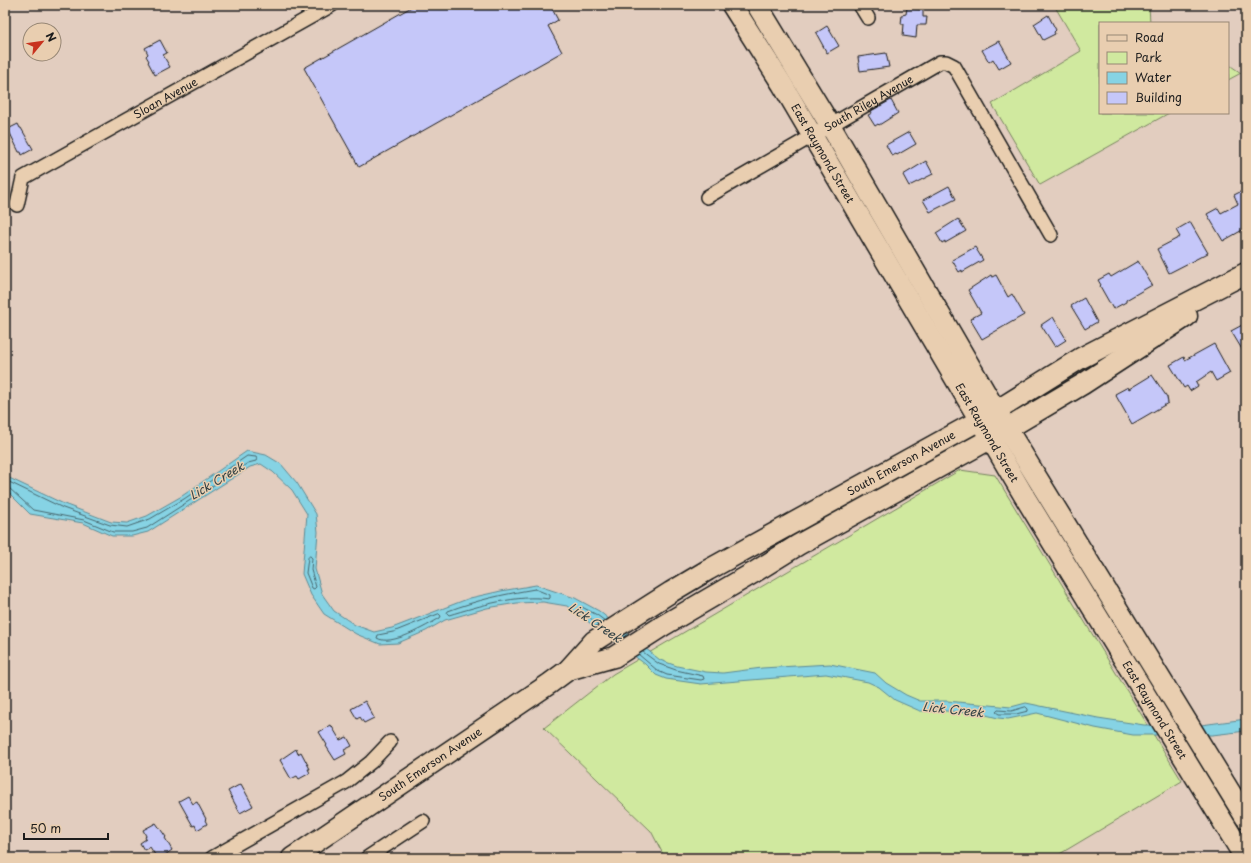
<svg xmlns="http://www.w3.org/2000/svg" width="1251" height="863" viewBox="0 0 1251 863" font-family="'Playpen Sans',sans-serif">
	<rect width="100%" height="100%" fill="#e2cdbf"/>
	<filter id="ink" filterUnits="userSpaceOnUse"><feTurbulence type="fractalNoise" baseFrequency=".025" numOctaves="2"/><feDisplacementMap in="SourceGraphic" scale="8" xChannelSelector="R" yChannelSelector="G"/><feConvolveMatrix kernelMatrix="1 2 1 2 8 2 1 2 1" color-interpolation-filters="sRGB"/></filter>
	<g filter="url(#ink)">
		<g fill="#d0e99f" stroke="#76825e">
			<polygon points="1054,5 1149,5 1150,23 1100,23 1100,113 1169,113 1040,185 992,104 1081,51"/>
			<polygon points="1228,64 1241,73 1228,80"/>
			<polygon points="960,470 995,475 1182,781 1053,858 665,858 651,831 544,728 613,674"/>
		</g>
		<polygon fill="#86d3e4" stroke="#5c8a94" points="247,451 266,455 281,464 297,483 316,514 318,532 315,569 322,594 334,611 355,625 374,632 392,628 470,598 501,591 536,585 575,598 599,611 660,660 677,666 706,672 723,673 762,668 830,664 875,673 886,683 906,695 920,701 947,701 1011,707 1026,703 1098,718 1144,725 1201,725 1246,719 1246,731 1212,735 1133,735 1095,728 1037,713 1008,719 998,718 982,714 946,711 920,711 895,700 879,687 868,682 826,674 701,684 666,679 656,675 645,664 567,606 543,602 517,603 487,608 445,620 426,631 398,643 380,644 356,634 324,614 311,595 302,574 307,514 292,490 273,472 261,464 250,467 148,532 132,536 112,536 83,523 30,514 5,489 5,476 64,504 111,522 127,523 147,516 182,496"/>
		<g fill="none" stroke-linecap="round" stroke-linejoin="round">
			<g stroke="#46656c" stroke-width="1">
				<polyline points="5,480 63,508 110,525 127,527 150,519 184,499 247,456 256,457 257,459 256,461 248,463 147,528 132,532 113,532 84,520 33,510 9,488 5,487"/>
				<polygon points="310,556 312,558 311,570 316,587 314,589 312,588 306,573 308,558"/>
				<path d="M 535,589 L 550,595 L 550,598 L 549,599 C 518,594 479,606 449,615 L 447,613 L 448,611 C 477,600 505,594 535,589 Z"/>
				<path d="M 439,614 L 441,616 L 440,618 C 426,626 391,647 377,638 L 378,635 L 393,632 Z"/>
				<polyline points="599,625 580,610 580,607 582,607 597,615 605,621"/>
				<polyline points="638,654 658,671 667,675 701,680 704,679 703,676 676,670 659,664 643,652"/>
				<polygon points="1026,707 1028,709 1028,711 1016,714 999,714 996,712 998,710 1011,711"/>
			</g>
		</g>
		<g fill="#c5c7f9" stroke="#1c1c1c">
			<polygon points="415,5 550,5 558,20 548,26 562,52 359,167 304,68"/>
			<polygon points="907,8 923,10 923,17 927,17 926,25 917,25 916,38 903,36 904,24 901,24 902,15 906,14"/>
			<polygon points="1048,15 1056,30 1054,32 1055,34 1043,40 1034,24"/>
			<polygon points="827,26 839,46 827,53 816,33"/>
			<polygon points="160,40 167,53 163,55 170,67 155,75 148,62 149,61 146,56 148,54 145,48"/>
			<polygon points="999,41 1011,62 999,69 993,59 989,62 982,50"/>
			<polygon points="886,53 889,67 860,71 858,57"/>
			<polygon points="891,100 898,113 879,125 878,124 875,126 868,115 872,113 871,111"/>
			<polygon points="18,124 20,128 21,128 33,149 22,155 21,152 19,152 8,129"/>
			<polygon points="909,132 916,144 897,155 896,154 892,156 886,145"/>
			<polygon points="926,161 933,174 909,186 903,175"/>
			<polygon points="949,186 956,199 930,212 923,200"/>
			<polygon points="1246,189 1246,228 1223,241 1207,214 1218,208 1221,213 1238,204 1234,195"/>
			<polygon points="958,219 966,231 945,243 945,241 942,243 936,233"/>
			<polygon points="1190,222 1208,253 1169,273 1157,249 1180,237 1176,230"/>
			<polygon points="975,247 983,260 962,272 962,270 959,272 952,260"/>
			<polygon points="1138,261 1152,285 1126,300 1126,302 1113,309 1100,286 1101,285 1098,280 1109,274 1111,277"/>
			<polygon points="991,275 992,277 996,275 1008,297 1012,294 1024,315 982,339 970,319 981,313 968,290"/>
			<polygon points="1084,298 1097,322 1085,329 1071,306"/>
			<polygon points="1053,317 1065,337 1064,338 1066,340 1055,347 1041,325"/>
			<polygon points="1246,323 1246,356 1231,331"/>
			<polygon points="1214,344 1230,373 1216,381 1211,372 1196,382 1198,386 1190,391 1187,386 1184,388 1170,365 1184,357 1185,360"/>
			<polygon points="1152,375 1167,397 1168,403 1132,424 1115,394 1128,387 1129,389"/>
			<polygon points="365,701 374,718 364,723 360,717 357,719 351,709"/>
			<polygon points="331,725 340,740 347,737 352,746 344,750 346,754 335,760 326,746 327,745 319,732"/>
			<polygon points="296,749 298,754 301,752 310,769 308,769 310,773 299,779 297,776 291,779 280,760"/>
			<polygon points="241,784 253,806 240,813 228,791"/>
			<polygon points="188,796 193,804 197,802 206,819 205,820 207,824 197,830 195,825 193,826 179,801"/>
			<polygon points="156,823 166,837 165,838 172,850 161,858 157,858 150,847 144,850 140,843 146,839 145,837 146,836 143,830"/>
		</g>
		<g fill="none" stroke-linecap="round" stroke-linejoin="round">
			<defs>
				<g id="minor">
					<polyline points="860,5 868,18"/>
					<path id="s1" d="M 707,197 L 940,62 L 946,62 L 954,66 L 1051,235"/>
					<path id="s2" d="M 17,205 L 23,178 L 332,5"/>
					<polyline points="212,858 346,782 371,762 390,742"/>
					<polyline points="367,858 423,821"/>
				</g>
				<g id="primary">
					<path id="s3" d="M 732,5 L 782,84 L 1023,494 L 1245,858"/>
					<polyline points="757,5 830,125 996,411 1246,818"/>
					<polyline points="568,670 614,657 664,625 753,573 798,545 990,439 1083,384 1187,316"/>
					<path id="s4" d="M 292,858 L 549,684 L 568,670 L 594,641 L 671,592 L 708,570 L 996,411 L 1081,358 L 1246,273"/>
				</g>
			</defs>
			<use href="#minor" stroke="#1c1c1c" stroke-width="16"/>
			<use href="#primary" stroke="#1c1c1c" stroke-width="23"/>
			<use href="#minor" stroke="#e9ceb0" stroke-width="13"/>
			<use href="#primary" stroke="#e9ceb0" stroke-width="20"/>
		</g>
	</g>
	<g text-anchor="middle" stroke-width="3" stroke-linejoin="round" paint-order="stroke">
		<g font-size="11" fill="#1c1c1c" stroke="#e9ceb0">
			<text dy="4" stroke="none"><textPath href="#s2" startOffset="191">Sloan Avenue</textPath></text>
			<text dy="4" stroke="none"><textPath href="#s1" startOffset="187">South Riley Avenue</textPath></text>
			<text dy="4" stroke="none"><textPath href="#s3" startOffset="174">East Raymond Street</textPath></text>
			<text dy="4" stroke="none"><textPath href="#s3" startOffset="498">East Raymond Street</textPath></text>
			<text dy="4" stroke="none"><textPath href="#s4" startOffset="728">South Emerson Avenue</textPath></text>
			<text dy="4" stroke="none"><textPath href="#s3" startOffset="822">East Raymond Street</textPath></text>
			<text dy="4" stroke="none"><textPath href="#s4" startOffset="167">South Emerson Avenue</textPath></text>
		</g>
		<g font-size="12" font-style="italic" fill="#314144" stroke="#e9ceb0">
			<text transform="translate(217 481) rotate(-31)" y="4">Lick Creek</text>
			<text transform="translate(595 623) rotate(34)" y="4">Lick Creek</text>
			<text transform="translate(953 710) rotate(6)" y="4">Lick Creek</text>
		</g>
	</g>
	<rect width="1251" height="863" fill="none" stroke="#e9ceb0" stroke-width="20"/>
	<rect x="10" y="10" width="1231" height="843" fill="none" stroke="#1c1c1c" stroke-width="1.5" filter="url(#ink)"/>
	<rect x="1099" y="22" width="130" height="92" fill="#e9ceb0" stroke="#978775"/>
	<rect x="1107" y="35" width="20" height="6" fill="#e9ceb0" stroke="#978775"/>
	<text x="1135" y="42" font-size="12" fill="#1c1c1c">Road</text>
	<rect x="1107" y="52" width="20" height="12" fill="#d0e99f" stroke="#978775"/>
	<text x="1135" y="62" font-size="12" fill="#1c1c1c">Park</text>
	<rect x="1107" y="72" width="20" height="12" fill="#86d3e4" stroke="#978775"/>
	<text x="1135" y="82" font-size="12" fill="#1c1c1c">Water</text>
	<rect x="1107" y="92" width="20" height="12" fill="#c5c7f9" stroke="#978775"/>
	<text x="1135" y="102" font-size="12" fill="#1c1c1c">Building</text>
	<g transform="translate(42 42) rotate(61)"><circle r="19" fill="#e9ceb0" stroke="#978775"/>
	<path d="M0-3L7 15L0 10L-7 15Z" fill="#c8321e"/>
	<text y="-6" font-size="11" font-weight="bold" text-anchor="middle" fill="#1c1c1c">N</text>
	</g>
	<path d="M24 833v6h84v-6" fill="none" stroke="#1c1c1c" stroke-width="2"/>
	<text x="30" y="833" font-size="12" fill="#1c1c1c" stroke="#e9ceb0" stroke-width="3" paint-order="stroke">50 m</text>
</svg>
